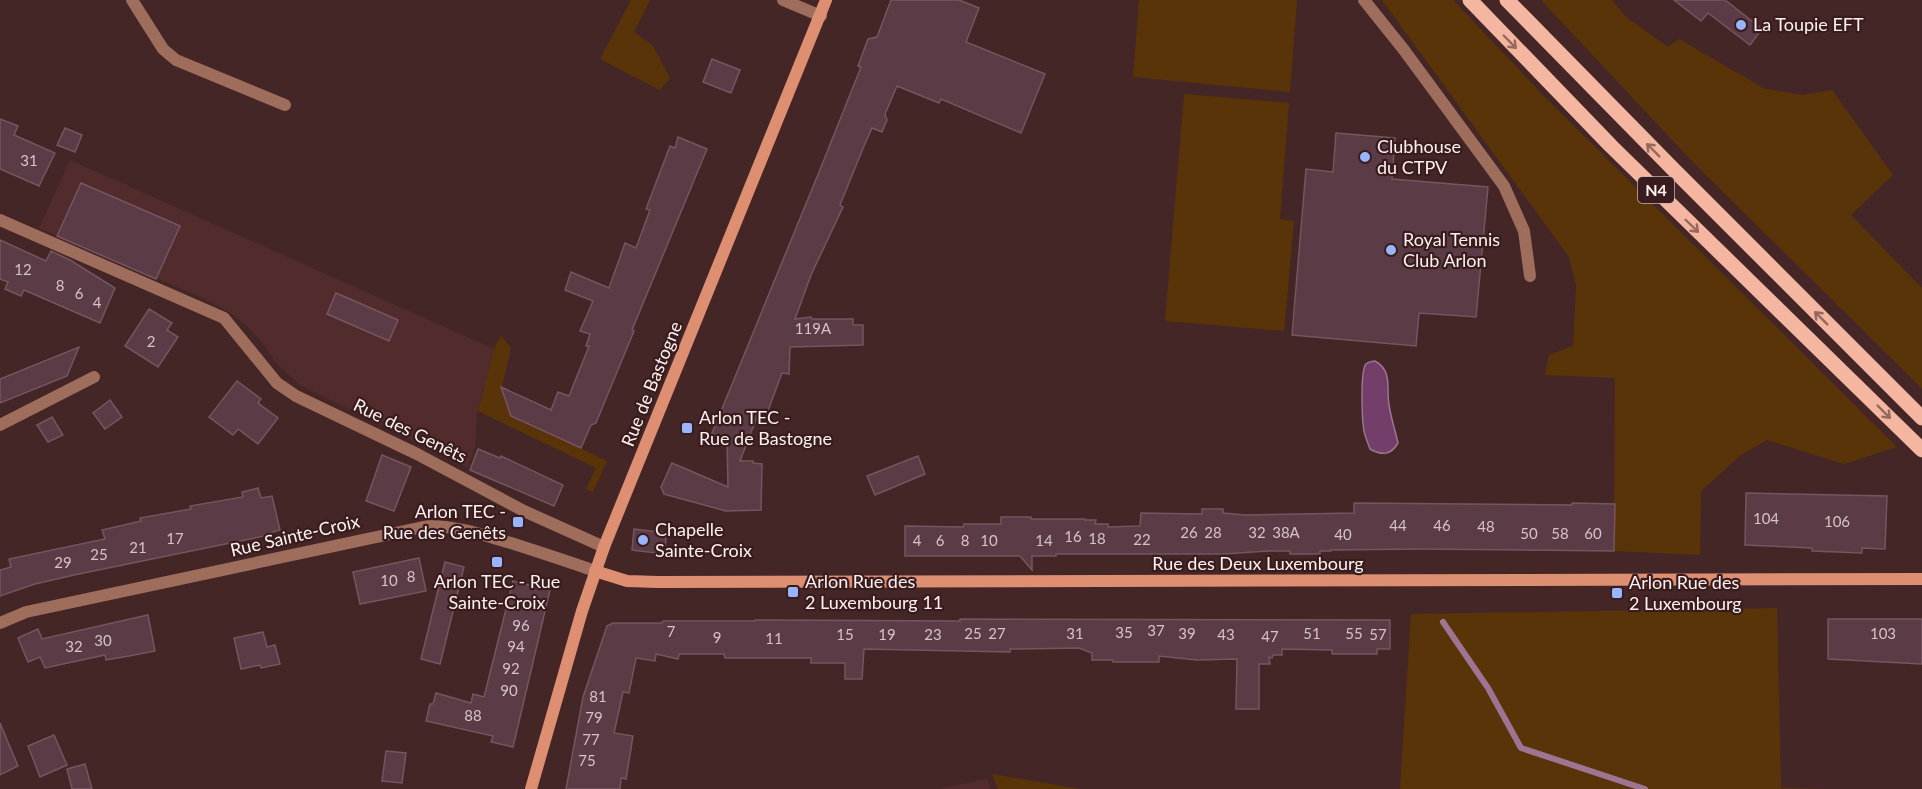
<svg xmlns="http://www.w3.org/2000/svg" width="1922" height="789" viewBox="0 0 1922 789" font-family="Lato,sans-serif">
	<rect width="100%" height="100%" fill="#442626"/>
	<g fill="#522c2d">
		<polygon points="70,160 494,349 477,413 475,447 468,468 300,385 276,363 263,343 246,325 228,311 198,296 39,228"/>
		<polygon points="987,779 991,789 938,789"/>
	</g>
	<g fill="#5a3409">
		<polygon points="631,0 650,0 634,32 653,46 670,78 660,90 600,59"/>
		<polygon points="1139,0 1297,0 1290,92 1133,77"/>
		<polygon points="1382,0 1453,0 1543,95 1897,447 1844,464 1767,440 1741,455 1701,491 1700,555 1614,551 1615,378 1545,375 1549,355 1573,346 1576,285 1569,257"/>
		<polygon points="1541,0 1612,0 1626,17 1668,47 1679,39 1765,89 1803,95 1832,90 1893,175 1851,215 1922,288 1922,389 1689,158"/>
		<polygon points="1184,94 1289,103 1280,219 1294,221 1284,331 1165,321"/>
		<polygon points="501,335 511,348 502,387 511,416 607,461 593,492 586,489 596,468 478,411 494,349"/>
		<polygon points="1777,608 1781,788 1827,789 1400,789 1411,614"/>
		<polygon points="992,774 1080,789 998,789"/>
	</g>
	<path fill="#733e6a" stroke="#9d7492" stroke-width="1.5" d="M 1375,361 C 1393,371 1386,388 1389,405 C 1391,418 1395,430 1398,443 C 1391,455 1382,456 1370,449 C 1368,443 1365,437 1364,431 C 1362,420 1360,371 1366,364 C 1369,361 1372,362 1375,361 Z"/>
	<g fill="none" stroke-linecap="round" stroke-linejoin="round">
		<polyline stroke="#9d7492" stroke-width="6" points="1443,622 1488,688 1521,748 1645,789"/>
	</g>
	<g fill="#5a3b46" stroke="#765560" stroke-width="1.5">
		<polygon points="891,0 959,0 979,8 966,42 1045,74 1021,133 941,99 939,103 897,86 885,114 887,120 882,132 872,128 864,146 840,205 843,207 811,275 795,319 811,317 812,319 853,319 853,325 863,325 863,345 790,347 789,374 782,373 766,416 757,417 740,461 753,461 753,463 762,464 761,510 726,511 664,494 661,487 672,463 728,487 727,440 712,433 819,172 861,67 858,66 868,39 877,37"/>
		<polygon points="1674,0 1725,0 1762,29 1750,45 1708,13 1701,21"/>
		<polygon points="712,59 740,70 731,93 703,82"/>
		<polygon points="0,119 18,126 14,135 55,153 39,186 0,169"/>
		<polygon points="65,128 82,135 75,152 57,145"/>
		<polygon points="1336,133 1395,138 1392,179 1488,187 1476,317 1419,313 1416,346 1292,335 1306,169 1333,172"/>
		<polygon points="678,137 707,149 632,330 634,331 610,389 596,423 591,425 581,448 511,416 501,387 551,410 558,392 569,396 589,346 586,346 590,334 580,331 593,301 565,290 571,272 609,288 625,243 636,248 650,210 646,209 670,146 675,148"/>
		<polygon points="81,183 180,226 156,279 57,236"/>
		<polygon points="0,240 46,261 51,251 70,260 115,288 100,323 24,290 21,296 5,289 8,282 0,279"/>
		<polygon points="336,293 398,320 389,341 327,314"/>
		<polygon points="149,309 172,323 167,330 178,337 158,367 125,346"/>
		<polygon points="79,347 67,376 0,403 0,379"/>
		<polygon points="237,381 261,399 258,403 278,418 258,444 238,429 233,435 209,417"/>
		<polygon points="110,400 122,417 105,429 93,413"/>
		<polygon points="52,417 63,435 48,442 37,425"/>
		<polygon points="478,449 500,458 501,456 563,485 554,506 470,470"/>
		<polygon points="382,455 411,467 394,511 366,501"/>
		<polygon points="918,456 925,474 875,495 867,476"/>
		<polygon points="258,488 261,498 272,496 280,530 269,533 269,535 74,575 35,584 0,596 0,570 11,567 9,559 105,539 102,530 141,521 140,518 191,509 190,506 243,497 242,492"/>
		<polygon points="1746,493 1887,496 1885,549 1862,548 1862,553 1812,551 1812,548 1745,545"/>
		<polygon points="1354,503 1572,505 1572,503 1615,504 1614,551 1420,549 1331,550 1331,551 1320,551 1320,554 1290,554 1290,551 1268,551 1223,554 1056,554 1056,556 1032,556 1032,570 1020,556 905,556 905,526 963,527 964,524 1001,524 1001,517 1031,517 1031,519 1085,519 1085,520 1096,520 1095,524 1108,524 1108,527 1140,526 1141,513 1202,514 1202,509 1223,509 1223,513 1245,515 1354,513"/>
		<polygon points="634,529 666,533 665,554 632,550"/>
		<polygon points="419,558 426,591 360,604 353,572"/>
		<polygon points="445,562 464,567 440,664 421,659"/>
		<polygon points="513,581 550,590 513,747 491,742 493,736 426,721 430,704 433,704 436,693 471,703 473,694 484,697"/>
		<polygon points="148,615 155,651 129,656 106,660 105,655 45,668 40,657 28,662 18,638 38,629 42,639"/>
		<polygon points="960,619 1390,620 1390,649 1377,649 1377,654 1332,654 1332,650 1282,649 1282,655 1273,655 1272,658 1269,657 1270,664 1259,664 1259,709 1236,709 1237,659 1197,660 1159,656 1159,662 1113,662 1113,660 1092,660 1092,653 1079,648 1010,649 1010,652 864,649 862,679 845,679 845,663 811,663 811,658 725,658 724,654 679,654 678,659 656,654 655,661 636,658 629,693 623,692 614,733 633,736 626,779 621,778 620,789 566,789 583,697 607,626 613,623 662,623 663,621 755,621 755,620 960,621"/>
		<polygon points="1828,619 1922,619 1922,664 1828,659"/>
		<polygon points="263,632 267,647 275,645 280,664 261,668 260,665 241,669 234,638"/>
		<polygon points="0,723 18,766 0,775"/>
		<polygon points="54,735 67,765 40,777 28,746"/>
		<polygon points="386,751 406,753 402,783 382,781"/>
		<polygon points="85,764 92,789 72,789 67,769"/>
	</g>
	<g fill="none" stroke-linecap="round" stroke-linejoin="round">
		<g stroke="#9f6d5b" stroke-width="12">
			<polyline points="132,0 163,49 176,60 285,105"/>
			<polyline points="783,0 821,16"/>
			<polyline points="1364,0 1404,50 1504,186 1524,231 1530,276"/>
			<polyline points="0,220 224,318 277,383 296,396 417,454 524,511 604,547"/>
			<polyline points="0,425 94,377"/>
			<path d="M 0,623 L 26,612 L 428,526 C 457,526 483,535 511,543 C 539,552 567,561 595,571"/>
		</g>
		<g stroke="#de8f72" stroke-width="12">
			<polyline points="595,571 627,581 658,582 1922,579"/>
			<polyline points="531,789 582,611 604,547 826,0"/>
		</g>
		<g stroke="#f4b6a0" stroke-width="15">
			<polyline points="1470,0 1611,146 1922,450"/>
			<polyline points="1507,0 1673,169 1922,418"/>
		</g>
	</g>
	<defs><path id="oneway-shaft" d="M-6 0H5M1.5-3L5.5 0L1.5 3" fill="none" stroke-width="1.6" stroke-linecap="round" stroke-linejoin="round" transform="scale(1.5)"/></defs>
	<g stroke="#96695e">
		<use href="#oneway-shaft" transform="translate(1510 42) rotate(46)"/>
		<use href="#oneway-shaft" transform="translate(1653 150) rotate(-135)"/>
		<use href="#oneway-shaft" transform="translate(1692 226) rotate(44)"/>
		<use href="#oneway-shaft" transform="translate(1821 318) rotate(-135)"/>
		<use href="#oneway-shaft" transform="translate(1884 412) rotate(45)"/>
	</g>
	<g fill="#98b5fd" stroke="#391c1d" stroke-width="2">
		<circle cx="1741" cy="25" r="6"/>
		<circle cx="1365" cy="157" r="6"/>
		<circle cx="1391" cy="250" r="6"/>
		<rect x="681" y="422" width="12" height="12" rx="3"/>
		<rect x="512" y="516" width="12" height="12" rx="3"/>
		<circle cx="643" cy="540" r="6"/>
		<rect x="491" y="556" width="12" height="12" rx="3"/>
		<rect x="787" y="586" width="12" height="12" rx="3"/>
		<rect x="1611" y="587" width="12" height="12" rx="3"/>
	</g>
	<g text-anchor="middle" stroke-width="4.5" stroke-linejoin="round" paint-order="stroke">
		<g font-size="15" fill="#d5c4c6">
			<text x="29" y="166">31</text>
			<text x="23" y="275">12</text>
			<text x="60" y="291">8</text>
			<text x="79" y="299">6</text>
			<text x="97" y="308">4</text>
			<text x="813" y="334">119A</text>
			<text x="151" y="347">2</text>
			<text x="1766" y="524">104</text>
			<text x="1837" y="527">106</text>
			<text x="1398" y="531">44</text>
			<text x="1442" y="531">46</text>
			<text x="1486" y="532">48</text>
			<text x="1189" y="538">26</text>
			<text x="1213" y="538">28</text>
			<text x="1257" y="538">32</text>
			<text x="1286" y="538">38A</text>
			<text x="1529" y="539">50</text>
			<text x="1560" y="539">58</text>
			<text x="1593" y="539">60</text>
			<text x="1343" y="540">40</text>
			<text x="1073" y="542">16</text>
			<text x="175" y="544">17</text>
			<text x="1097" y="544">18</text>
			<text x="1142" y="545">22</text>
			<text x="917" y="546">4</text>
			<text x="940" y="546">6</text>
			<text x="965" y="546">8</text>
			<text x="989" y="546">10</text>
			<text x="1044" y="546">14</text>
			<text x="138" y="553">21</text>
			<text x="99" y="560">25</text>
			<text x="63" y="568">29</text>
			<text x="411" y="582">8</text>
			<text x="389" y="586">10</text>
			<text x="521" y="631">96</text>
			<text x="1156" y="636">37</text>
			<text x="671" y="637">7</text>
			<text x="1124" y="638">35</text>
			<text x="973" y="639">25</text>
			<text x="997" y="639">27</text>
			<text x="1075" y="639">31</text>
			<text x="1187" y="639">39</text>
			<text x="1312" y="639">51</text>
			<text x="1354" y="639">55</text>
			<text x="1883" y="639">103</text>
			<text x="845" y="640">15</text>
			<text x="887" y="640">19</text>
			<text x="933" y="640">23</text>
			<text x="1226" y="640">43</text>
			<text x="1378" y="640">57</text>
			<text x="1270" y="642">47</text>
			<text x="717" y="643">9</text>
			<text x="774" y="644">11</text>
			<text x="103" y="646">30</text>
			<text x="74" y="652">32</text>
			<text x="516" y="652">94</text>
			<text x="511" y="674">92</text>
			<text x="509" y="696">90</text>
			<text x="598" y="702">81</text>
			<text x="473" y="721">88</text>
			<text x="594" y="723">79</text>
			<text x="591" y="745">77</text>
			<text x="587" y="766">75</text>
		</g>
		<rect fill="#391c1d" stroke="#c3b1b1" stroke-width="1.5" x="1638" y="177" width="36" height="26" rx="4.5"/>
		<g font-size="16" font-weight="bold" fill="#fef1f0">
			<text x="1656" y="196">N4</text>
		</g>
		<g font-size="18" fill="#fef1f0" stroke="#391c1d" text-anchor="start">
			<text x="1753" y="31">La Toupie EFT</text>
			<text x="1377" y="153">Clubhouse<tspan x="1377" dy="21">du CTPV</tspan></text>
			<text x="1403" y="246">Royal Tennis<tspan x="1403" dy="21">Club Arlon</tspan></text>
			<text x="699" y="424">Arlon TEC -<tspan x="699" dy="21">Rue de Bastogne</tspan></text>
			<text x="506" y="518" text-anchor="end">Arlon TEC -<tspan x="506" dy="21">Rue des Genêts</tspan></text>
			<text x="655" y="536">Chapelle<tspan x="655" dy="21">Sainte-Croix</tspan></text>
			<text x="497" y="588" text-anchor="middle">Arlon TEC - Rue<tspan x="497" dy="21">Sainte-Croix</tspan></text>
			<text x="805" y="588">Arlon Rue des<tspan x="805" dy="21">2 Luxembourg 11</tspan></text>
			<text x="1629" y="589">Arlon Rue des<tspan x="1629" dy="21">2 Luxembourg</tspan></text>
		</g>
		<g font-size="18" fill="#fef1f0" stroke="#391c1d">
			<text transform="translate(652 384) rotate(-68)" y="6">Rue de Bastogne</text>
			<text transform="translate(410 431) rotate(26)" y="6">Rue des Genêts</text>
			<text transform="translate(295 536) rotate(-13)" y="6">Rue Sainte-Croix</text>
			<text x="1258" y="570">Rue des Deux Luxembourg</text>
		</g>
	</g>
</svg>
